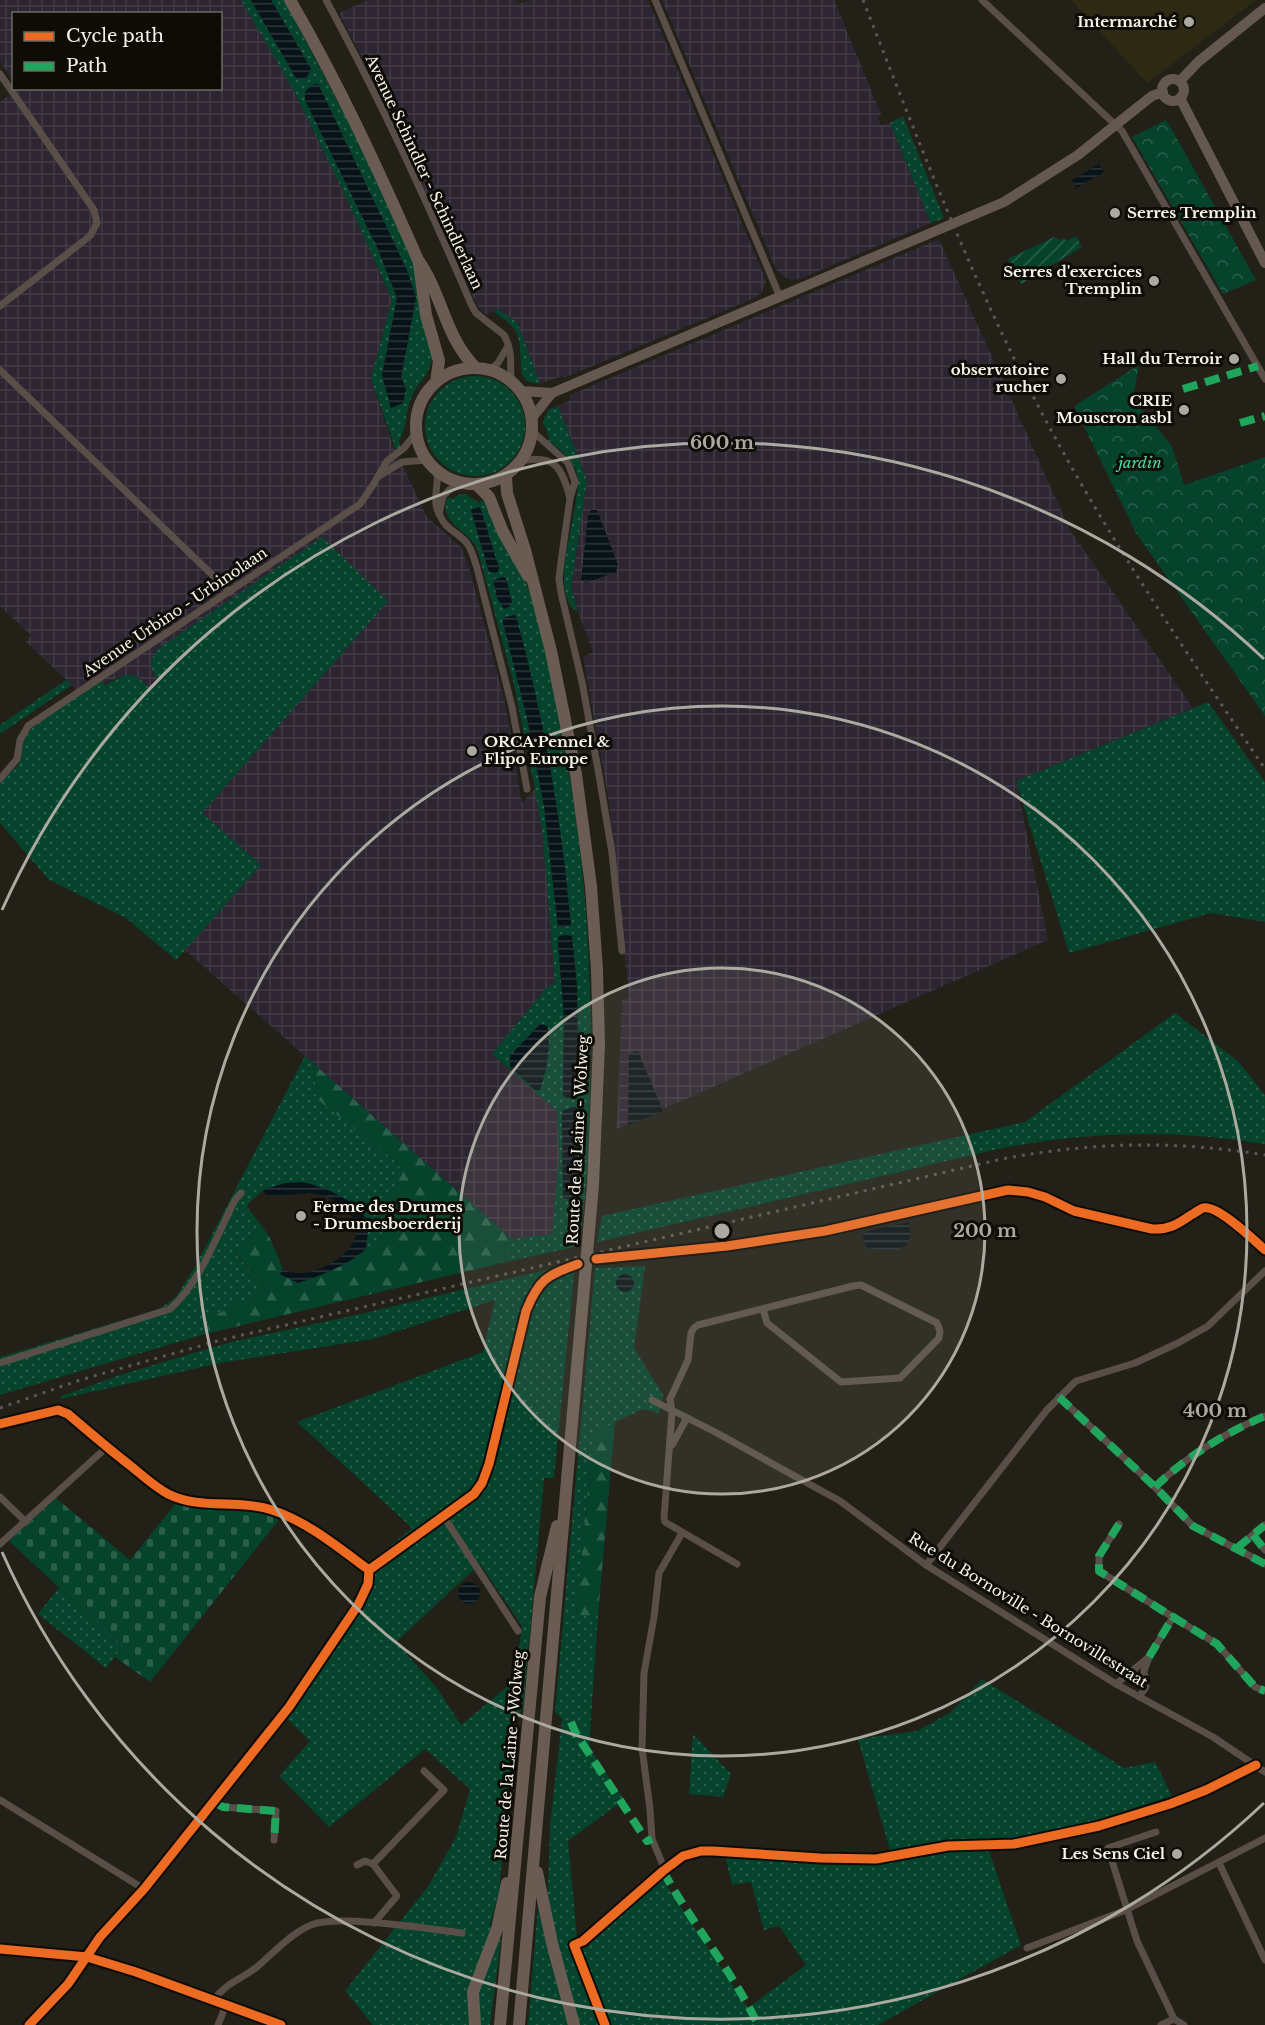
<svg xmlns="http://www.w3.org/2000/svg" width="1265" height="2025" viewBox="0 0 1265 2025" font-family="'Libre Baskerville',serif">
	<defs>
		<pattern id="industrial-grid" width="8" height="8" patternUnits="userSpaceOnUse" patternTransform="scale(1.5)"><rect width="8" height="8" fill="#2d2531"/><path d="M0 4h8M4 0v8" fill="none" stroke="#423a45"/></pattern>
		<pattern id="grass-dots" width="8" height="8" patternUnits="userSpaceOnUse" patternTransform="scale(1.5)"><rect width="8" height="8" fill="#05432d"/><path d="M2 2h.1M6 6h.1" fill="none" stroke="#2a5f4b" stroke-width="1.8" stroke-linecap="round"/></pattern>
		<pattern id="forest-firs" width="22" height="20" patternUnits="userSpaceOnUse" patternTransform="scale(1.5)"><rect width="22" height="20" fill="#05432d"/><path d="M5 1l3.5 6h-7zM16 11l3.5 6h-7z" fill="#2a5f4b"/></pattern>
		<pattern id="cemetery-stones" width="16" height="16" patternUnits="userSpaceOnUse" patternTransform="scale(1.5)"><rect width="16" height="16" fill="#05432d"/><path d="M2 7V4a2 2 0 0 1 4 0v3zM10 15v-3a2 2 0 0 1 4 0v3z" fill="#2a5f4b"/></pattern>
		<pattern id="park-crowns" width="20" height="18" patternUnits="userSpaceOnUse" patternTransform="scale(1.5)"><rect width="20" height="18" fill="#05432d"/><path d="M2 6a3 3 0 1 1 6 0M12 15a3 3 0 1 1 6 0" fill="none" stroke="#2a5f4b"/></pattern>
		<pattern id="garden-furrows" width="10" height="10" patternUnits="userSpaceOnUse" patternTransform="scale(1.5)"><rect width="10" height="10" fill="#05432d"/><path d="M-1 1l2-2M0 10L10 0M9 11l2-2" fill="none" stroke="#2a5f4b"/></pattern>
		<pattern id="water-rules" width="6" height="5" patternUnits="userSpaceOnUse" patternTransform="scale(1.5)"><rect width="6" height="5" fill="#081319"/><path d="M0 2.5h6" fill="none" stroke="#2d363a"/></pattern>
	</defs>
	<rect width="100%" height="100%" fill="#222017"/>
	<polygon fill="#2d2913" points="1071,0 1256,0 1147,83"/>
	<g fill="url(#industrial-grid)">
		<polygon points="0,0 241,0 294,91 344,193 392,300 371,379 392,443 427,517 461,547 470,571 505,702 522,803 535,789 543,837 555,983 492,1054 557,1111 559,1157 552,1235 512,1239 185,950 260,865 202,813 388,600 152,672 158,680 150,689 137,677 119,677 76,697 75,689 72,685 26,642 31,635 0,606 0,102 17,89 220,88 220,14 14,14 13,81 0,61"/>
		<polygon points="367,0 516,0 518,4 530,0 648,0 763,273 766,283 762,291 757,297 564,378 562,376 540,384 517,322 497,309 488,315 481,311 475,301 384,100 339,13"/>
		<polygon points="662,0 834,0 881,114 878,118 881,125 890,123 931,223 800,279 792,280 784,277 777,271 774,264"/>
		<polygon points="939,239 1070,530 1193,708 1016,781 1048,940 617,1129 622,1000 629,998 609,803 583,657 593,652 578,612 571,587 587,480 558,406 571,400 570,395"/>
	</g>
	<g fill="url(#grass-dots)" fill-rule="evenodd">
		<path d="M 241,0 L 251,0 L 296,78 L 306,60 L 271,0 L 284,0 L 357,138 L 413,261 L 436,359 L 431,361 C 429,374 422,379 415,390 C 405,406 408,426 399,441 L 401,446 L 396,450 L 371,379 L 392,299 L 344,193 L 294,91 ZM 318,84 L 406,268 L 416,297 L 401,377 L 406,389 L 403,403 L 391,408 L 382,375 L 397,298 L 378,249 L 305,100 Z"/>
		<polygon points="903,116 944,218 931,223 890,123"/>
		<path d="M 497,309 L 517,322 L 540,384 L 527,381 L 522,375 C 518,341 526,333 494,312 Z"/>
		<circle cx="475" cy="426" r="50"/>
		<path d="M 558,406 L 587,480 L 571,587 L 578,612 C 544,593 583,508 577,475 C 574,459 561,450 548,441 L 549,437 L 543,422 L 548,410 Z"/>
		<path d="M 461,494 L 466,494 L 479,503 L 484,500 C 500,531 520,562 530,594 C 542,630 549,668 556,704 C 585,839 595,977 589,1115 C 588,1158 586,1202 579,1246 L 510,1261 L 505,1242 L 512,1239 L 552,1234 L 559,1157 L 557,1111 L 492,1054 L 547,987 L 555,983 L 543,837 L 535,789 L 513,680 L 477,548 C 468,531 436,520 448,497 L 452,499 ZM 480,507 L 499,568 L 489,572 L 471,510 ZM 539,709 L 560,836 L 571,926 L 558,927 L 544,806 L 527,718 ZM 572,937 L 577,987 L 578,1094 L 566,1098 L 563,1095 L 564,1018 L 558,942 ZM 541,1023 L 540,1090 L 535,1090 L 510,1067 L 510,1056 ZM 576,1107 L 578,1111 L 578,1193 L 563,1198 L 562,1111 Z"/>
		<path d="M 322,537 L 388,601 L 202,813 L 261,865 L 176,960 L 126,918 L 49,880 L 0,823 L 0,783 L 19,764 L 24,739 L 29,731 L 36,724 L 101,681 L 105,685 L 128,674 L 137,677 L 150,688 L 158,680 C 149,668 149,659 159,648 Z"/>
		<polygon points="66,680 72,685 0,734 0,725"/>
		<polygon points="1208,702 1265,782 1265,922 1211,913 1069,953 1016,781"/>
		<path d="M 1175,1013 L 1238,1061 L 1265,1095 L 1265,1144 C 1173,1129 1089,1131 998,1149 L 597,1242 L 602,1216 L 1025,1122 Z"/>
		<polygon points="305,1056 313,1063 317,1099 401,1165 381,1238 366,1249 368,1225 361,1212 311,1184 286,1183 263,1190 249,1203 247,1207 261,1225 236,1255 267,1289 209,1318 205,1334 0,1395 0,1357 159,1309 176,1297 197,1263"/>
		<path d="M 575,1263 L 554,1478 L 544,1478 L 523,1708 L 515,1720 L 499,1893 L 490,1926 L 501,1940 L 490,2025 L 373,2025 L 345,1991 L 429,1885 L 456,1837 L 470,1789 L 425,1749 L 329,1827 L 279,1776 L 310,1741 L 280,1712 L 346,1619 L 371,1562 L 412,1528 L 297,1422 L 483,1352 L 495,1300 L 373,1339 L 220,1363 L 60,1399 L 62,1396 L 120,1375 L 231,1342 L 356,1315 ZM 480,1564 L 522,1626 L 515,1680 L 461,1725 L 437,1688 L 396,1642 Z"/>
		<polygon points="645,1266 634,1348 663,1395 659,1413 643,1409 615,1422 593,1435 576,1614 598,1616 589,1747 624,1800 568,1841 577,1937 583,1945 661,1877 748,2008 806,1965 779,1926 764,1930 751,1882 732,1885 725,1855 744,1856 745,1846 791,1852 891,1854 858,1739 917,1731 951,1712 982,1679 1124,1768 1155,1762 1172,1796 1017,1846 989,1851 1021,1945 878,2025 528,2025 539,1895 548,1892 550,1825 562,1719 555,1712 595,1268"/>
		<polygon points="59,1588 123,1646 106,1668 38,1614"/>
		<polygon points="693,1734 731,1774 723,1797 689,1794"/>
	</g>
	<g fill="url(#forest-firs)">
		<path d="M 313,1063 L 512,1239 L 505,1242 L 510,1261 L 205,1334 L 209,1318 L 267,1289 L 236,1254 L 261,1225 L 270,1238 L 283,1269 L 280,1274 L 298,1283 C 329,1273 355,1257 381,1238 L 400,1165 L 317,1099 Z"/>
		<polygon points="615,1422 598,1616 576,1615 593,1435"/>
	</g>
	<polygon fill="url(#cemetery-stones)" points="56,1498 130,1560 177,1502 273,1512 281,1517 150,1682 115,1657 122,1646 9,1541"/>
	<g fill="url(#park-crowns)">
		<polygon points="1166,120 1176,137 1256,280 1223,294 1132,137"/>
		<polygon points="1139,365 1133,399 1172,446 1184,485 1265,457 1265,716 1136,533 1074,406"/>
	</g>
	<polygon fill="url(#garden-furrows)" points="1076,236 1082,247 1021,284 1008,259 1054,237 1059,240 1064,238 1066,241"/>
	<g fill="url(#water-rules)">
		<polygon points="251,0 271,0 311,69 306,79 296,78"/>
		<polygon points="318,84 406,268 416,297 401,377 406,389 403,403 391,408 382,375 397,298 378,249 305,100 305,92 311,85"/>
		<polygon points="1099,164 1104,172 1075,189 1076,187 1072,180"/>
		<polygon points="480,507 499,568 497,573 489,572 471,510"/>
		<polygon points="591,510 597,510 618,565 616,572 586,583 581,580 588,516"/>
		<polygon points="502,577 506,578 512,602 509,607 504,609 497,598 493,580"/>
		<path d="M 514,615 L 516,616 C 544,717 562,822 571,926 L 558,927 L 544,806 L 527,718 L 503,623 L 503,618 Z"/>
		<polygon points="566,935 572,936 577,987 578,1095 572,1099 566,1098 563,1095 564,1018 558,942 559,936"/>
		<path d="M 541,1023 L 547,1026 C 552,1042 546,1074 540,1090 L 535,1090 L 510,1067 L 510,1056 Z"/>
		<polygon points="638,1051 663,1111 628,1125 629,1053"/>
		<polygon points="572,1107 576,1107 578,1111 578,1193 572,1200 563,1198 562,1120 562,1111"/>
		<path d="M 302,1182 C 320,1185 366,1203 368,1225 C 369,1231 366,1242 366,1249 C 347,1266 322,1275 298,1283 L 280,1274 L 283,1269 C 309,1286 385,1244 345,1209 C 338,1203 330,1197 321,1195 C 304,1190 287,1197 270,1196 L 265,1194 L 263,1190 L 286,1183 Z"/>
		<path d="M 909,1222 C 917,1253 890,1253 867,1248 L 862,1234 L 868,1231 Z"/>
		<circle cx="625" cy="1283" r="9"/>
		<circle cx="469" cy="1593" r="11"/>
	</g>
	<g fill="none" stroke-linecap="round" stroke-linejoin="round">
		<g stroke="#594f48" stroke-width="7">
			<path d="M 326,0 C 380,99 427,201 471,304 L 476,313 L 504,335 C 513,350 510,364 511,381"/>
			<polyline points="655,0 780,297"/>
			<polyline points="982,0 1122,131 1265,379"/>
			<polyline points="0,74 94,210 97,223 90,236 0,306"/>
			<polyline points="0,370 230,592"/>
			<polyline points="490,370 498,363 508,346"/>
			<polyline points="532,431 568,463 575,482 570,498 561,562 559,579 561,593 582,682 599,775 612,853 622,951"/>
			<path d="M 521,461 C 555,454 562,468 570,498"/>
			<path d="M 437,471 C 439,483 433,498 437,509 C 445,530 452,528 465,541 C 472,548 474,559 477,568 L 512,707 L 527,789"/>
			<polyline points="379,476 402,462 427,460"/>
			<polyline points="439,514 443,496 458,482"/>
			<polyline points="0,779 17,759 20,740 28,726 360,504 373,485 387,461 404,448 416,433"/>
			<path d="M 1074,1211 L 1152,1229 C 1169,1230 1178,1224 1191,1215 C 1195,1213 1200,1209 1203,1208 C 1217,1204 1255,1241 1265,1250"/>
			<path d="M 0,1363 L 170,1309 C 201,1281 216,1237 235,1200 L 241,1193"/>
			<polyline points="1059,1397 1155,1487 1193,1526 1265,1564"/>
			<polyline points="652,1400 715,1432 840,1501 926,1565 1116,1684 1213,1737 1265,1772"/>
			<path d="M 0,1424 L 58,1410 L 68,1414 C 89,1432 110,1450 132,1467 C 143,1476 155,1487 168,1494 C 200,1510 239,1499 272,1510 C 308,1522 339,1548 369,1570"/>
			<polyline points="672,1445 687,1418"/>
			<path d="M 1155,1487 C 1186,1457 1225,1433 1265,1416"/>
			<polyline points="0,1497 26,1522"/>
			<polyline points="444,1517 518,1631"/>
			<polyline points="1119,1524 1099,1556 1099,1571 1173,1617"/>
			<polyline points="1253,1535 1265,1550"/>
			<polyline points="0,1544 107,1447"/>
			<polyline points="1237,1548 1265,1525"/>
			<polyline points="737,1564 665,1522 664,1518 672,1412 670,1399 688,1360 691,1333 694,1328 698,1325 853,1286 861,1285 937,1323 940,1331 939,1338 900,1378 841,1382 767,1323 763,1309"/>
			<polyline points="926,1565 1046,1411 1076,1381 1135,1363 1178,1343 1208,1326 1265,1271"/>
			<polyline points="1149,1657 1173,1617 1217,1644 1255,1687 1265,1691"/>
			<polyline points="1116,1684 1149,1657 1144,1671 1146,1687 1139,1697"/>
			<polyline points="0,1800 144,1889"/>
			<polyline points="215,1803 223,1807 276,1811 274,1840"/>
			<polyline points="1156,1832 1108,1848 1137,1941 1174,2019 1184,2025"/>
			<polyline points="1219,1863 1265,1960"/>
			<polyline points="373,1864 444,1790 424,1771"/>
			<polyline points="357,1865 365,1861 373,1864 397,1896 374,1923"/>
			<polyline points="665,1870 652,1839 650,1809 642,1748 644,1673 654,1617 659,1573 682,1533"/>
			<polyline points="1027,1948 1126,1910 1265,1838"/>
			<path d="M 214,2000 C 225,1983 242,1979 257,1967 C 272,1954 293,1932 311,1925 C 339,1914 429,1929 462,1933"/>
			<polyline points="29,2025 68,1984 100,1937 144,1889 289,1707 358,1605 368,1584 369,1570 474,1494"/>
			<polyline points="218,2025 226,2005"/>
			<polyline points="605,2025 574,1945 583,1941 663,1871 683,1856 701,1851 713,1851 820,1858 876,1859 948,1846 1014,1844 1099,1826 1170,1804 1206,1790 1256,1765"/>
			<polyline points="1161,2025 1174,2019"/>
		</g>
		<g stroke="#655851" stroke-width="10">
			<circle cx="1173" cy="90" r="11"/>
			<polyline points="1180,81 1198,62 1265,8"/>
			<polyline points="1180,98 1265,263"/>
			<polyline points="521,391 552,393 1004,202 1078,155 1138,107 1152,96 1163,92"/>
			<polyline points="532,418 552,393"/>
			<polyline points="0,1949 87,1957 136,1972 281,2025"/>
		</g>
		<g stroke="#6a5c52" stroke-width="12">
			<path d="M 290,0 C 339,84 379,171 418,260 C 443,295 444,336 476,368"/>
			<polyline points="419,264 426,315 439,361 436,382"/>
			<circle cx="474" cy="426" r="58"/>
			<polyline points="506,475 507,493 525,550 551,651 576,774 591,886 597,970 599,1044 593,1185 519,2025"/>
			<polyline points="476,484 489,497 503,532 528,576"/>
			<polyline points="537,1872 552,1943 574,2025"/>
			<polyline points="475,2025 473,1992 497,1929 507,1883"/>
			<polyline points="500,2025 540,1597 557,1526"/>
		</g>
		<g stroke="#5e5751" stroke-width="3" stroke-dasharray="3 6" stroke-linecap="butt">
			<path d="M 863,0 C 916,135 968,271 1035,400 C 1102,529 1184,649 1265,769"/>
			<path d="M 0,1408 L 80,1380 L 221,1340 L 1002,1159 C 1094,1142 1172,1140 1265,1155"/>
		</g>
		<g stroke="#20a55d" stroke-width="8" stroke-dasharray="15 8" stroke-linecap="butt">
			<polyline points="1183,389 1258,366"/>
			<polyline points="1240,423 1265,416"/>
			<polyline points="1059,1397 1155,1487 1193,1526 1265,1564"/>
			<path d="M 1155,1487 C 1186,1457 1225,1433 1265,1416"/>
			<polyline points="1119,1524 1099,1556 1099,1571 1173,1617"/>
			<polyline points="1253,1535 1265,1550"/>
			<polyline points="1237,1548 1265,1525"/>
			<polyline points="1149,1657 1173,1617 1217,1644 1255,1687 1265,1691"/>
			<polyline points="571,1722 576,1734 647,1841 652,1839"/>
			<polyline points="215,1803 223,1807 276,1811 274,1840"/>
			<path d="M 663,1871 C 692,1924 732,1970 758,2025"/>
		</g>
		<defs>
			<g id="cycleway">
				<path d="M 596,1259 L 727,1246 L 825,1231 L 1008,1190 L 1028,1192 L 1045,1197 L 1074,1211 L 1152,1229 C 1169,1230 1178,1224 1191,1215 C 1195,1213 1200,1209 1203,1208 C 1217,1204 1255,1241 1265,1250"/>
				<path d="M 0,1424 L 58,1410 L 68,1414 C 89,1432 110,1450 132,1467 C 143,1476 155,1487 168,1494 C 200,1510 239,1499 272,1510 C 308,1522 339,1548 369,1570"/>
				<polyline points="0,1949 87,1957 136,1972 281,2025"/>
				<path d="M 29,2025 L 68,1984 L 100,1937 L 144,1889 L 289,1707 L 358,1605 L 368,1584 L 369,1570 L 474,1494 L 482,1483 L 489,1464 L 526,1311 C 539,1279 546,1276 578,1264"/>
				<polyline points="605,2025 574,1945 583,1941 663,1871 683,1856 701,1851 713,1851 820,1858 876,1859 948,1846 1014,1844 1099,1826 1170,1804 1206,1790 1256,1765"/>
			</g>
		</defs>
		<use href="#cycleway" stroke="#0e0c06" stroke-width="13"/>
		<use href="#cycleway" stroke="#ed6a23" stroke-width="9"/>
	</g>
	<circle cx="722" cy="1231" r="263" fill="#acaaa0" fill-opacity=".12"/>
	<g fill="none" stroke="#acaaa0" stroke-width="3">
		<circle cx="722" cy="1231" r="263"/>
		<circle cx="722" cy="1231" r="525"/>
		<path d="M1264 1803A788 788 0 0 1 2 1552M2 910A788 788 0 0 1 1264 659"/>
	</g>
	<g fill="#acaaa0" stroke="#0e0c06" stroke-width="2">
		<circle cx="1189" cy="22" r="6"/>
		<circle cx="1115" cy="213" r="6"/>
		<circle cx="1154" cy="281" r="6"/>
		<circle cx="1234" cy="359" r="6"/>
		<circle cx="1061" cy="379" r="6"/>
		<circle cx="1184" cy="410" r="6"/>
		<circle cx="472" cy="751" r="6"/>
		<circle cx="301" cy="1216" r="6"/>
		<circle cx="1177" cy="1854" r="6"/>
	</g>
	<g text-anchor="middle" stroke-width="6" stroke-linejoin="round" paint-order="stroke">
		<g font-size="15" font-weight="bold" fill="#f6f4e9" stroke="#0e0c06" text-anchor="end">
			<text x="1177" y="27">Intermarché</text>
			<text x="1127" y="218" text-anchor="start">Serres Tremplin</text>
			<text x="1142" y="277">Serres d'exercices<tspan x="1142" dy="17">Tremplin</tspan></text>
			<text x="1222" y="364">Hall du Terroir</text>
			<text x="1049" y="375">observatoire<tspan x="1049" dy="17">rucher</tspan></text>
			<text x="1172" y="406">CRIE<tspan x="1172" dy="17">Mouscron asbl</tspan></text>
			<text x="484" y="747" text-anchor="start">ORCA Pennel &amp;<tspan x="484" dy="17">Flipo Europe</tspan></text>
			<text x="313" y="1212" text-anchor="start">Ferme des Drumes<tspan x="313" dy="17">- Drumesboerderij</tspan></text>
			<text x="1165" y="1859">Les Sens Ciel</text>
		</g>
		<g font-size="15" fill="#f6f4e9" stroke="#0e0c06">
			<text transform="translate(424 172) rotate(65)" y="5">Avenue Schindler - Schindlerlaan</text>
			<text transform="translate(175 612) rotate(-34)" y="5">Avenue Urbino - Urbinolaan</text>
			<text transform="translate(578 1140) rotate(-87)" y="5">Route de la Laine - Wolweg</text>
			<text transform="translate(1028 1610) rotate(32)" y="5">Rue du Bornoville - Bornovillestraat</text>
			<text transform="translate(510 1755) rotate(-85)" y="5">Route de la Laine - Wolweg</text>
		</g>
		<g font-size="15" font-style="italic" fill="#4cdea3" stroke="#0e0c06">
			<text x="1140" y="468">jardin</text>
		</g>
	</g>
	<circle cx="722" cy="1231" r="9" fill="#acaaa0" stroke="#0e0c06" stroke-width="3"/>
	<g font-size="18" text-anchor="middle" font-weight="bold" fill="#acaaa0" stroke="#0e0c06" stroke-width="6" stroke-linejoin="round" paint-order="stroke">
		<text x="722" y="449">600 m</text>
		<text x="985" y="1237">200 m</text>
		<text x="1215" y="1417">400 m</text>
	</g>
	<rect x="12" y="12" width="210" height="78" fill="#0e0c06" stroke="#6b6961" stroke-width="1.5"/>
	<rect x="24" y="32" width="30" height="9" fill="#ed6a23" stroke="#6b6961" stroke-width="1.5"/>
	<text x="66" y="42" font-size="18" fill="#f6f4e9">Cycle path</text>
	<rect x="24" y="62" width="30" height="9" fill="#20a55d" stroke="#6b6961" stroke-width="1.5"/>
	<text x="66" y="72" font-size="18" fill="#f6f4e9">Path</text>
</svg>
